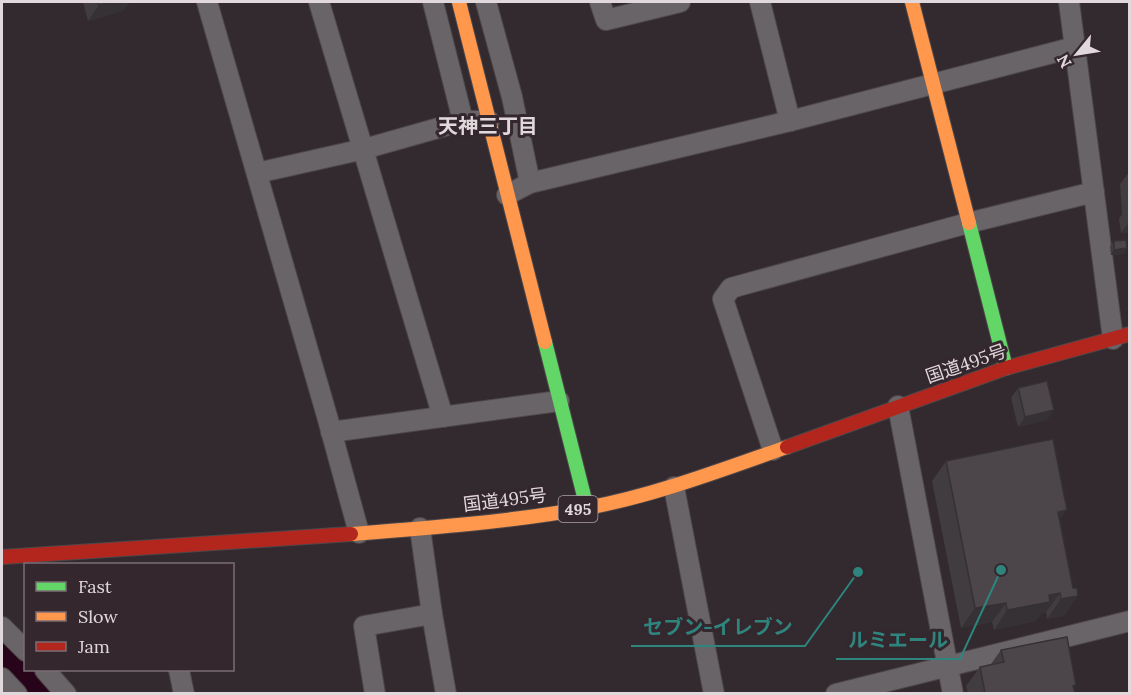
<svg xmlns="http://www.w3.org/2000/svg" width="1131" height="695" viewBox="0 0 1131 695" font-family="Lora,'Noto Sans JP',serif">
	<rect width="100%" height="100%" fill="#322a2e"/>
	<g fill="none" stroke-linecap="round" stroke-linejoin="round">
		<polyline stroke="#27041a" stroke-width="34" points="2,650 47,694"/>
		<defs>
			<g id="street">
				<polyline points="207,2 327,416 359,533"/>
				<polyline points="319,2 443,417"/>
				<polyline points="433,2 463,121"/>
				<polyline points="486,2 512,97 530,183"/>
				<polyline points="600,2 606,20 680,2"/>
				<polyline points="760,2 790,121"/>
				<polyline points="1069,2 1113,339"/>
				<polyline points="257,173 364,149 463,121 489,121"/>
				<polyline points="507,195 530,183 790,121 1075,47"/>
				<polyline points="898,406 953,694"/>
				<polyline points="331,432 559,401"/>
				<polyline points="773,450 723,299 731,288 968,223 1094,192"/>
				<polyline points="674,487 714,694"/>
				<polyline points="420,528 432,614 446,694"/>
				<polyline points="2,627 26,651"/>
				<polyline points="45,670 66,694"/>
				<polyline points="179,670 184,694"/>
				<polyline points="2,678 17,694"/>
				<polyline points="375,694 364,626 432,614"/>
				<polyline points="836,694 1130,621"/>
			</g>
			<g id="fast">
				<polyline points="969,223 1006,368"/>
				<polyline points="545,342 587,508"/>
			</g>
			<g id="slow">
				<polyline points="459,2 545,342"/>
				<polyline points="912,2 969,223"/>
				<path d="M 351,534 C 429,528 509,522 587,508 C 656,495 721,470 787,447"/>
			</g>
			<g id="jam">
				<polyline points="787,447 1006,368 1130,334"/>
				<polyline points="2,557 351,534"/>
			</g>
		</defs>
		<use href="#street" stroke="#4e474a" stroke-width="22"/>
		<use href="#fast" stroke="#4e474a" stroke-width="16"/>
		<use href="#slow" stroke="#4e474a" stroke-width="16"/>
		<use href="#jam" stroke="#4e474a" stroke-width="16"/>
		<use href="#street" stroke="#696467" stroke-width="20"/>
		<use href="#fast" stroke="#63d668" stroke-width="14"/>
		<use href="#slow" stroke="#ff974d" stroke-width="14"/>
		<use href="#jam" stroke="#b3261e" stroke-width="14"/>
	</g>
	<g fill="#413c40">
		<polygon points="83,2 130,2 123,11 88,21"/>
		<polygon points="1130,171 1130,232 1121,233 1119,219 1122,214 1120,184"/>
		<polygon points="1114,241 1124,254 1111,255 1110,246"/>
		<polygon points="1018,388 1047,420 1018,427 1011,398"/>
		<polygon points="946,461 1060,520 1064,616 1047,619 1046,612 1042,613 1036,621 994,630 992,622 961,628 932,481"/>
		<polygon points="1001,650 1074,688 1075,693 968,693 966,686 980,667 991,664"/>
	</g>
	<g fill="#353134">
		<polygon points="112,2 130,2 123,11 88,21 99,5"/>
		<polygon points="1130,221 1130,232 1121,233"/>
		<polygon points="1127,248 1124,254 1111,255 1114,250"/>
		<polygon points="1054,410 1047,420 1018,427 1025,417"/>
		<polygon points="1067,510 1053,530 1058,512"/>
		<polygon points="1060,593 1046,612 1042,613 1036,621 994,630 1007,610 1049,595"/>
		<polygon points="1078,596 1064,616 1047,619 1061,599"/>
		<polygon points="1006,603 992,622 961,628 975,608"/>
	</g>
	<g fill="#4c464a" stroke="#353134" stroke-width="1.5">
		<polygon points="98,2 112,2 99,5"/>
		<polygon points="1126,240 1127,248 1114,250 1114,241"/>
		<polygon points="1047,381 1054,410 1025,417 1018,388"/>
		<polygon points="1053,439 1067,510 1058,512 1073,588 1077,588 1078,596 1061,599 1060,593 1049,595 1050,602 1007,610 1006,603 975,608 946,461"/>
		<polygon points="1067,637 1076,685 1073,686 1075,693 985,693 980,667 1004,662 1001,650"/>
	</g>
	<g text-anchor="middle" stroke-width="6" stroke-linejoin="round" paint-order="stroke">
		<rect fill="#35272e" stroke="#ada3a8" stroke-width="1.5" x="558.5" y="496" width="39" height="26" rx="4.5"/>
		<g font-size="16" font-weight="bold" fill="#e1d8dc">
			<text x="578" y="515">495</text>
		</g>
		<g font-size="18" fill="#e1d8dc" stroke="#35272e">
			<text transform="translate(966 364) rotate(-19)" y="6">国道495号</text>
			<text transform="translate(505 500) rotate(-7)" y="6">国道495号</text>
		</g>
		<g font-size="20" font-weight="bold" fill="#e1d8dc" stroke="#35272e">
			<text x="488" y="133">天神三丁目</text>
		</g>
	</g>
	<path fill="none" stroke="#2e857e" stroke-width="2" d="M858 572L805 646H631M1001 570L960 659H836"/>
	<g fill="#2e857e" stroke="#35272e" stroke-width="2">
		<circle cx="858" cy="572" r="6"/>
		<circle cx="1001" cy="570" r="6"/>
	</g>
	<g font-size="20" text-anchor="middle" font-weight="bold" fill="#2e857e" stroke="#35272e" stroke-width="6" stroke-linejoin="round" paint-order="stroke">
		<text x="718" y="634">セブン-イレブン</text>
		<text x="898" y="647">ルミエール</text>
	</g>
	<rect width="1131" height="695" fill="none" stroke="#e1d8dc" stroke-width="6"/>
	<rect x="24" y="563" width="210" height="108" fill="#35272e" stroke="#7a6e74" stroke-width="1.5"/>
	<rect x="36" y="582" width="30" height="9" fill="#63d668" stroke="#7a6e74" stroke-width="1.5"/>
	<text x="78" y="593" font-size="18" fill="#e1d8dc">Fast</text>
	<rect x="36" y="612" width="30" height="9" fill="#ff974d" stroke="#7a6e74" stroke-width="1.5"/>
	<text x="78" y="623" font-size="18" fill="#e1d8dc">Slow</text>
	<rect x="36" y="642" width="30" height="9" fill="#b3261e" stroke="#7a6e74" stroke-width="1.5"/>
	<text x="78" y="653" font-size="18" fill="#e1d8dc">Jam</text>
	<g transform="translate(1077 54) rotate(240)" stroke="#35272e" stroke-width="4.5" paint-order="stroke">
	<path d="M0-4.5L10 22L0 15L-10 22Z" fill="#e1d8dc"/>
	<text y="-9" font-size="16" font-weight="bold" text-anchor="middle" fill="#e1d8dc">N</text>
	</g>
</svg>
